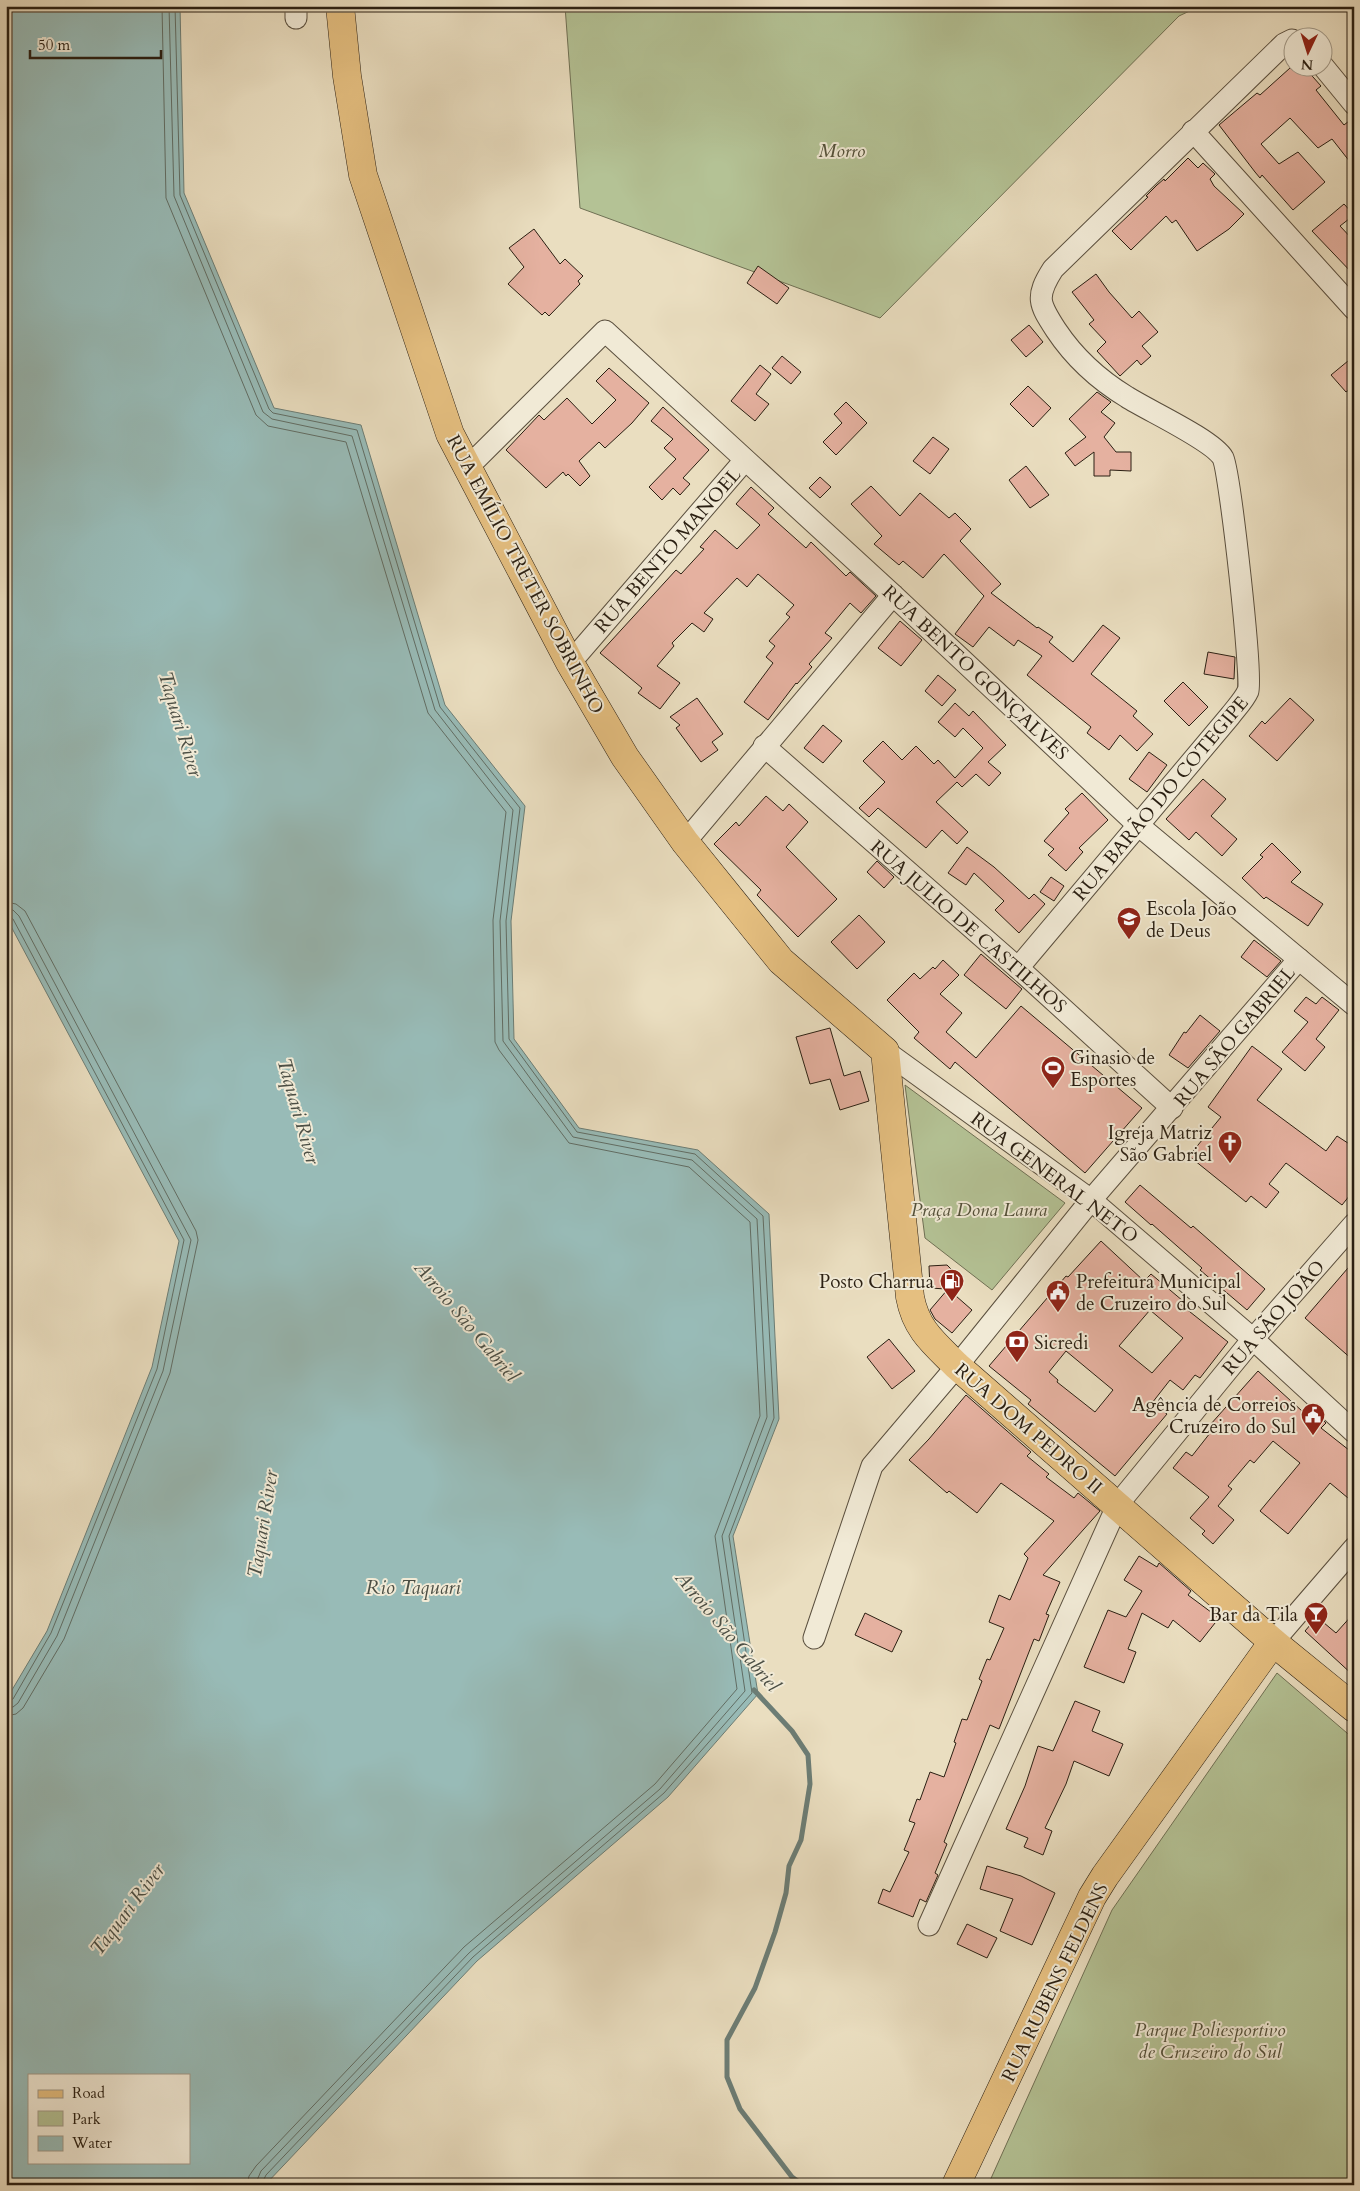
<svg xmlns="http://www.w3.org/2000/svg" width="1360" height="2191" viewBox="0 0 1360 2191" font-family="Cardo,serif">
	<rect width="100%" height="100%" fill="#eadec0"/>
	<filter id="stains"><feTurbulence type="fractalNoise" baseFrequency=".004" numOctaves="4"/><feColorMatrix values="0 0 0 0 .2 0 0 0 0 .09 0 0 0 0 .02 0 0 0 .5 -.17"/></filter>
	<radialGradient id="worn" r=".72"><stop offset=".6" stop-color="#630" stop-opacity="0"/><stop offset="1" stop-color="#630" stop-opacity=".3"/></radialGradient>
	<g fill="#b4c295" stroke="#6f7054">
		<polygon points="565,6 1200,6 1179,16 880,318 580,208"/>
		<polygon points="905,1085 1065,1203 992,1290 925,1238"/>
		<polygon points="1277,1673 1354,1739 1354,2185 988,2185 1112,1910"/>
	</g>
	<path fill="#98bbb7" stroke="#6c7d75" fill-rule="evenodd" d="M 6,6 L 180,6 L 184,193 L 274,408 L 361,425 L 445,705 L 525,806 L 511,921 L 514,1039 L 579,1128 L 698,1150 L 769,1214 L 779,1419 L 733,1536 L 758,1694 L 668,1797 L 477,1961 L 265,2185 L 6,2185 L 6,1700 L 47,1631 L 152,1367 L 179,1241 L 6,917 ZM 29,2075 L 189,2075 L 189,2162 L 29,2162 Z"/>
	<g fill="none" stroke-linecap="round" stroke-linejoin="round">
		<g stroke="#616d64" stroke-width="1">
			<polyline points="162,6 166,198 256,415 268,426 346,442 428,713 506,812 493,920 495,1042 499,1050 569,1143 689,1167 750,1222 760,1416 715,1536 737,1689 655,1784 464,1947 256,2166 249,2176 247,2185"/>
			<polyline points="169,6 174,196 263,412 272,419 352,436 435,710 513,810 500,921 503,1041 573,1137 692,1160 757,1219 767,1417 722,1536 745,1691 660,1789 469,1953 261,2171 255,2185"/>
			<polyline points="175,6 180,195 269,409 273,413 357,430 440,707 520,808 506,921 509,1039 577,1132 695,1154 763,1216 774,1418 729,1536 752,1693 664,1793 473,1957 266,2175 261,2185"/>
			<polyline points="6,902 16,904 25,911 196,1231 198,1240 170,1373 64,1639 23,1708 16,1714 6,1716"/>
			<polyline points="6,909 13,910 19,916 191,1240 163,1371 57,1636 18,1703 13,1707 6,1708"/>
			<polyline points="6,916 13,919 184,1240 157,1369 51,1633 13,1699 6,1702"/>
		</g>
		<polyline stroke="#6c7d75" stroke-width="5" points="754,1690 792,1731 808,1755 810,1784 801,1840 789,1866 786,1893 775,1932 755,1988 727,2040 727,2077 740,2109 792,2177 803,2185"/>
	</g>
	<g fill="#e5b1a0" stroke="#2a1f12" fill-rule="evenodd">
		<polygon points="1290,68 1305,68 1321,86 1316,90 1344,125 1354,117 1354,167 1332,139 1318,148 1290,118 1261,144 1279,164 1298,152 1325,182 1293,210 1262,175 1260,178 1255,172 1219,125 1257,93 1260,95"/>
		<polygon points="1188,158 1198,168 1203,163 1215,174 1210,179 1214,186 1244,214 1229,229 1197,251 1176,220 1172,223 1166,216 1131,250 1112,231 1148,197 1146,196 1157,185 1164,179 1165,181"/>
		<polygon points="1344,204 1354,215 1340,226 1354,241 1354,275 1312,231"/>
		<polygon points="534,229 560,264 565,259 583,276 578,281 580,284 549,316 545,312 542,315 508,284 524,267 509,248"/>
		<polygon points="758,266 789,288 777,304 747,283"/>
		<polygon points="1096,274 1109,292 1132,318 1139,311 1158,332 1142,346 1151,356 1141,365 1137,360 1120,376 1097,351 1106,342 1089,324 1094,320 1072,292"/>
		<polygon points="1029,325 1043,342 1026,357 1011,340"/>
		<polygon points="782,356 801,372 791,384 772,368"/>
		<polygon points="1354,356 1354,386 1346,392 1331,375"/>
		<polygon points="760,365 771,374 756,394 769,404 755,421 731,401"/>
		<polygon points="609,368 649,403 632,423 605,448 599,442 579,461 590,476 580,486 568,474 566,476 563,472 546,488 506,450 539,415 544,420 567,398 592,424 616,400 596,381"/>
		<polygon points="1028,386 1051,408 1033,427 1010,404"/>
		<polygon points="1097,392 1111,402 1101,412 1115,423 1104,437 1116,452 1131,452 1131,471 1110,470 1110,476 1094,476 1094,452 1075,466 1065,453 1086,437 1069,419"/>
		<polygon points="846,402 867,423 836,455 823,442 842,423 834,414"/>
		<polygon points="663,407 709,450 683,478 690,484 680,495 673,488 662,500 649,487 676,459 664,448 673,439 651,421"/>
		<polygon points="933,437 949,449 930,474 913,461"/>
		<polygon points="1026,466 1049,495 1030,508 1009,480"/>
		<polygon points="820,477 831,487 820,498 809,488"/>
		<polygon points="871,486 900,516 920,493 949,518 955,513 971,529 960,541 1001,584 991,593 1037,628 1038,627 1053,637 1049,642 1073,662 1103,625 1120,638 1091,674 1137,711 1133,716 1153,734 1137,751 1120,735 1109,750 1087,733 1091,727 1027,675 1042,656 1018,640 1014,646 989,627 973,647 955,634 984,596 944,554 923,578 903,561 899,565 874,544 882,536 851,504"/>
		<polygon points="751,487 774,508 768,514 806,548 811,542 846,576 850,572 876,596 861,613 850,603 825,633 832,638 809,664 812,667 797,684 796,683 768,720 744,702 773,663 766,657 775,646 769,641 790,617 786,614 794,605 758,574 747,587 737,578 704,613 713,619 704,632 692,623 672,643 674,646 657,666 680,683 660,709 638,693 642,688 600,653 676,570 681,574 704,549 700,547 715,530 737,549 760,525 736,504"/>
		<polygon points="900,621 922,640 901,666 878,648"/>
		<polygon points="1208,652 1235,657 1234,679 1204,674"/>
		<polygon points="938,675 956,690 942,706 925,691"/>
		<polygon points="1183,682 1208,707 1189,726 1164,701"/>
		<polygon points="697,698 723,734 712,742 718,750 701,762 676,728 680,725 670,717"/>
		<polygon points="1290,698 1314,720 1277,761 1249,736 1262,721 1265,724"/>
		<polygon points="955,703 969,716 973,711 1006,745 988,762 1001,773 989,786 976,774 962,787 957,782 936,802 968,832 957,844 942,830 926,848 878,808 869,817 859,808 885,782 863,761 883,741 902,760 916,746 934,764 938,760 955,778 983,748 963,728 955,737 938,722"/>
		<polygon points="823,725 842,741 823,763 804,748"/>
		<polygon points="1149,752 1167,765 1147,792 1129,779"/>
		<polygon points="1203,779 1226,799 1211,816 1237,839 1222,856 1196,832 1189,840 1166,819"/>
		<polygon points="1082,793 1108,820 1079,848 1083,852 1066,871 1048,855 1054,849 1044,841 1069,813 1065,809"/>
		<polygon points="766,796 783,811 789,804 808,822 786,847 837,899 798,937 757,895 761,890 714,844 736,822 739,826"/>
		<polygon points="1272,843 1301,872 1291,882 1323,904 1308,926 1266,897 1264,899 1242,878 1263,857 1260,855"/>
		<polygon points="967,847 994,867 1029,899 1034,894 1045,904 1019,933 995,910 1004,901 974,873 966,885 948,873"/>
		<polygon points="877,861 894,877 884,888 867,872"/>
		<polygon points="1051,877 1064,886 1054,901 1040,892"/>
		<polygon points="859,915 885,942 857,969 831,942"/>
		<polygon points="1254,940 1281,961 1267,977 1241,957"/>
		<polygon points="981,954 1022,989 1006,1009 964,975"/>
		<polygon points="943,960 959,975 940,994 962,1013 946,1032 976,1058 1021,1006 1142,1108 1085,1173 955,1062 950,1069 914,1038 919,1032 887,1000 914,973 920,979 933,967 935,969"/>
		<polygon points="1306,997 1316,1004 1322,997 1339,1010 1316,1039 1325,1047 1305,1071 1282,1052 1308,1022 1294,1011"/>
		<polygon points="1200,1015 1220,1031 1188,1068 1169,1055 1184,1032 1186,1033"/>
		<polygon points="830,1028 844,1076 860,1071 869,1101 840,1110 830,1079 810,1084 796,1037"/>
		<polygon points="1252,1046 1282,1069 1257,1100 1326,1151 1337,1136 1354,1147 1354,1190 1342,1205 1286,1163 1269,1184 1279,1192 1266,1208 1251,1196 1246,1202 1189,1156 1221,1117 1208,1107"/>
		<polygon points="1140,1185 1191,1228 1193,1226 1265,1289 1247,1310 1200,1270 1202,1268 1152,1224 1151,1225 1125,1202"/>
		<path d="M 1101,1241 L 1144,1281 L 1151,1274 L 1183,1301 L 1180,1304 L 1228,1342 L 1200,1378 L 1195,1375 L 1183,1390 L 1170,1380 L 1152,1403 L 1167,1414 L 1115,1476 L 1028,1404 L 1031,1400 L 989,1366 L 1066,1276 L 1068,1277 ZM 1150,1310 L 1183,1338 L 1152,1373 L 1119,1346 ZM 1066,1351 L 1113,1390 L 1095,1412 L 1057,1382 L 1058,1380 L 1049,1372 Z"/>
		<polygon points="1354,1261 1354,1361 1305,1318"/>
		<polygon points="947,1265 958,1276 946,1289 930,1288 929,1266"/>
		<polygon points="948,1289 972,1310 952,1333 935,1319 930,1310"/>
		<polygon points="889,1339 915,1371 892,1389 867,1357"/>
		<polygon points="1258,1371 1302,1411 1307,1405 1326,1423 1321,1428 1354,1454 1354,1503 1330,1483 1288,1534 1260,1511 1300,1463 1273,1441 1254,1463 1250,1460 1228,1486 1232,1489 1218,1506 1234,1520 1213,1544 1202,1534 1205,1531 1190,1518 1209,1497 1173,1468 1186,1452 1192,1456 1214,1428 1210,1425"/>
		<polygon points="966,1395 1031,1452 1027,1456 1049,1474 1046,1477 1074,1498 1078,1493 1100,1511 1043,1575 1060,1582 1046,1614 1049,1615 1039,1641 1034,1639 999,1729 990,1725 944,1842 947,1844 935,1873 938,1875 926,1902 920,1899 913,1917 878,1903 883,1889 890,1892 909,1852 904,1850 915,1823 909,1821 917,1799 920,1800 930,1772 944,1777 956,1743 954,1742 962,1719 967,1720 982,1681 979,1679 987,1659 990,1660 1004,1628 989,1622 999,1595 1010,1600 1028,1558 1024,1554 1054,1521 1001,1483 977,1513 949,1491 947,1493 909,1460 929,1439"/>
		<polygon points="1139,1556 1157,1567 1159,1563 1191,1591 1188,1595 1219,1618 1200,1642 1173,1620 1168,1628 1142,1613 1128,1649 1136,1652 1124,1683 1084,1667 1108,1610 1126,1617 1142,1591 1124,1580"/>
		<polygon points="865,1613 902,1631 892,1652 855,1635"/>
		<polygon points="1354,1613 1354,1676 1305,1631 1317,1617 1336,1633"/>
		<polygon points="1075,1701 1100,1711 1092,1731 1123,1744 1109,1776 1074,1761 1066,1784 1045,1828 1052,1831 1043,1855 1024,1847 1028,1838 1006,1829 1025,1786 1038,1746 1053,1751"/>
		<polygon points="987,1866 1021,1876 1055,1893 1032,1945 1000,1931 1013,1899 980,1889"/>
		<polygon points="967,1924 997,1938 987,1958 957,1944"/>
	</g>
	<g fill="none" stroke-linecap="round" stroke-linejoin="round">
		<defs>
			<g id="minor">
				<polyline points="296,6 296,18"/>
				<polyline points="1322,65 1354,104"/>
				<polyline points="1193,131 1354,309"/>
				<polyline points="468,467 605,331 893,595 1138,825 1354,1005"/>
				<polyline points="570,663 745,460"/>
				<polyline points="764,746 1018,968 1172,1108"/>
				<polyline points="685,842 893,595"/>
				<path d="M 1018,968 L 1230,716 C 1236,708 1244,700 1248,691 C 1253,679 1230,473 1223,458 C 1213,440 1147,410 1127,397 C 1099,380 1074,357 1056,330 C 1039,304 1035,297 1053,269 L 1284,44 L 1292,40"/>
				<polyline points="885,1051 1091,1200 1253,1339 1354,1432"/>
				<polyline points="814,1638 872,1466 957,1366 1091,1200 1299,959"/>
				<polyline points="1273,1642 1354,1548"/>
				<polyline points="929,1925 1118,1504 1253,1339 1354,1224"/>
			</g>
			<g id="major">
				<path d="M 340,6 L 347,76 L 363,175 L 450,434 L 570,663 L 625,757 L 685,842 L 781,961 L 885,1051 L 910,1297 C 916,1330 935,1344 957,1366 L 1273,1642 L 1354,1708"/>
				<polyline points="956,2185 1092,1897 1105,1876 1273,1642"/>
			</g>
		</defs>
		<use href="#minor" stroke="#5a4f3e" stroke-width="23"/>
		<use href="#major" stroke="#2a1f12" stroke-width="29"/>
		<use href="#minor" stroke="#f1ead6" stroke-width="21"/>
		<use href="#major" stroke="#e5bf80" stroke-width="28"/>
	</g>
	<defs>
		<symbol id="university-pin" viewBox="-11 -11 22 30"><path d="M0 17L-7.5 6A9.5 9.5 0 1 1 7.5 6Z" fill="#8f2418" stroke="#f1ead6"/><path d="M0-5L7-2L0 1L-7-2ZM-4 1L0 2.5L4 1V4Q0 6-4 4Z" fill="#fff"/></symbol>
		<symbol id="stadium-pin" viewBox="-11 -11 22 30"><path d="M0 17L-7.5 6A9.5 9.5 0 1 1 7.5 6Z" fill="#8f2418" stroke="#f1ead6"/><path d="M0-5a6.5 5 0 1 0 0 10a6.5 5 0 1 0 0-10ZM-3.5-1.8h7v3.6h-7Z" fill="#fff"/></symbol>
		<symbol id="church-pin" viewBox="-11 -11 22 30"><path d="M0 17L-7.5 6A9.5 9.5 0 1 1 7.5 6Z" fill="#8f2418" stroke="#f1ead6"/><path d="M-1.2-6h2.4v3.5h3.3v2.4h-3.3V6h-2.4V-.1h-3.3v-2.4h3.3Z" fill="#fff"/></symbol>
		<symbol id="fuel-pin" viewBox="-11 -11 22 30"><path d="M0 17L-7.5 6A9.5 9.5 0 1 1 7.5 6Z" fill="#8f2418" stroke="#f1ead6"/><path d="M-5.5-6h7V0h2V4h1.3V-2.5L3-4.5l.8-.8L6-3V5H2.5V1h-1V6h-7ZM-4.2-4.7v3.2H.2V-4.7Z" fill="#fff"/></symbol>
		<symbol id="civic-pin" viewBox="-11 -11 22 30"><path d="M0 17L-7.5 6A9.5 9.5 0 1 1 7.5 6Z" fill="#8f2418" stroke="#f1ead6"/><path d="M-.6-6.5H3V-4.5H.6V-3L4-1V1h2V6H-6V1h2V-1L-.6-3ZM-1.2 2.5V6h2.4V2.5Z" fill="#fff"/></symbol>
		<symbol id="bank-pin" viewBox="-11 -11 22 30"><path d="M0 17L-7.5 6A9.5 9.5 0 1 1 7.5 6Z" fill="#8f2418" stroke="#f1ead6"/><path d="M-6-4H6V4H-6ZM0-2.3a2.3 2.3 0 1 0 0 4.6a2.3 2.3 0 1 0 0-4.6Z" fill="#fff"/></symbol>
		<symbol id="bar-pin" viewBox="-11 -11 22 30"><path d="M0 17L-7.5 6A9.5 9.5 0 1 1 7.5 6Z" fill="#8f2418" stroke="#f1ead6"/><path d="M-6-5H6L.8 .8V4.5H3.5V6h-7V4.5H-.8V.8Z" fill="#fff"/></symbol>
	</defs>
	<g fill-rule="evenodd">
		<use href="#university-pin" x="1115" y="905" width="28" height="38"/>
		<use href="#stadium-pin" x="1039" y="1054" width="28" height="38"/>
		<use href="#church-pin" x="1216" y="1129" width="28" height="38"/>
		<use href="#fuel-pin" x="938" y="1267" width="28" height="38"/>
		<use href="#civic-pin" x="1044" y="1278" width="28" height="38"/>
		<use href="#bank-pin" x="1003" y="1328" width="28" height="38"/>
		<use href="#civic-pin" x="1299" y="1401" width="28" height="38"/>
		<use href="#bar-pin" x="1302" y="1600" width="28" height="38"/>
	</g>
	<g text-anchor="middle" stroke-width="4" stroke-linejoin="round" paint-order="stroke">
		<g font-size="19" font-style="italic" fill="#535039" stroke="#f1ead6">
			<text x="842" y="157">Morro</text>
			<text x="979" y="1216">Praça Dona Laura</text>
			<text x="1210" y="2036">Parque Poliesportivo<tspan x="1210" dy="22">de Cruzeiro do Sul</tspan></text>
		</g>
		<g font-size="19" fill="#2a1f12" stroke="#f1ead6">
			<text transform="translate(667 550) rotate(-49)" y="7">RUA BENTO MANOEL</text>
			<text transform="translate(526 574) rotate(62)" y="7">RUA EMÍLIO TRETER SOBRINHO</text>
			<text transform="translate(976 672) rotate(43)" y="7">RUA BENTO GONÇALVES</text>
			<text transform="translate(1160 798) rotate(-50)" y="7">RUA BARÃO DO COTEGIPE</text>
			<text transform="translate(969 926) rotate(41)" y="7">RUA JULIO DE CASTILHOS</text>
			<text transform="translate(1234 1036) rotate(-50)" y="7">RUA SÃO GABRIEL</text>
			<text transform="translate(1055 1177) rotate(37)" y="7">RUA GENERAL NETO</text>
			<text transform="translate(1273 1317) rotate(-49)" y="7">RUA SÃO JOÃO</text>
			<text transform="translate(1029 1428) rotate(41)" y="7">RUA DOM PEDRO II</text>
			<text transform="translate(1054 1982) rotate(-64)" y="7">RUA RUBENS FELDENS</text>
		</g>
		<g font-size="19" fill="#2a1f12" stroke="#f1ead6" text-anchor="start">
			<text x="1146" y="915">Escola João<tspan x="1146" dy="22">de Deus</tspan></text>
			<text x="1070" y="1064">Ginasio de<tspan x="1070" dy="22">Esportes</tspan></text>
			<text x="1212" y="1139" text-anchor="end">Igreja Matriz<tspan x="1212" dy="22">São Gabriel</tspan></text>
			<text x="934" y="1288" text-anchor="end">Posto Charrua</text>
			<text x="1076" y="1288">Prefeitura Municipal<tspan x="1076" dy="22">de Cruzeiro do Sul</tspan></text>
			<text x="1034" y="1349">Sicredi</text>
			<text x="1296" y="1411" text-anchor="end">Agência de Correios<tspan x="1296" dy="22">Cruzeiro do Sul</tspan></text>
			<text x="1298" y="1621" text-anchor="end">Bar da Tila</text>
		</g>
		<g font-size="20" font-style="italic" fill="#4b4e44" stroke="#f1ead6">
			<text transform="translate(181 724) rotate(73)" y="7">Taquari River</text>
			<text transform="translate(299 1111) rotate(74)" y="7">Taquari River</text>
			<text transform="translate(467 1321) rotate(50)" y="7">Arroio São Gabriel</text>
			<text transform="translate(262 1524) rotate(-81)" y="7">Taquari River</text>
			<text x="413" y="1594">Rio Taquari</text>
			<text transform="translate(728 1631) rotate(50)" y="7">Arroio São Gabriel</text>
			<text transform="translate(127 1909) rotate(-53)" y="7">Taquari River</text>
		</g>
	</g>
	<rect width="1360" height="2191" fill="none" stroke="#eadec0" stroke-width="25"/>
	<rect x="8" y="8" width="1345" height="2176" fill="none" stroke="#2a1f12" stroke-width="2.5"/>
	<rect x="12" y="12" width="1335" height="2166" fill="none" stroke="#2a1f12"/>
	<rect x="28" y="2074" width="162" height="90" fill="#f1ead6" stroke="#a19988"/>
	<rect x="38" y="2090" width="25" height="8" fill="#e5bf80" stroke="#a19988"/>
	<text x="72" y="2098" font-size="15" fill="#2a1f12">Road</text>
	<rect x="38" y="2111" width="25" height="15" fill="#b4c295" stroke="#a19988"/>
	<text x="72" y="2124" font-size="15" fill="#2a1f12">Park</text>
	<rect x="38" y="2136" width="25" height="15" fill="#98bbb7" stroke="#a19988"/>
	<text x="72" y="2148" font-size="15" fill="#2a1f12">Water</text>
	<g transform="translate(1308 52) rotate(184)"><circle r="24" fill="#f1ead6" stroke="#a19988"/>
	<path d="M0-4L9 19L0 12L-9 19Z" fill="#8f2418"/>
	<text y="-8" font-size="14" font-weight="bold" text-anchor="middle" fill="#2a1f12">N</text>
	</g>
	<path d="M30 50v8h131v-8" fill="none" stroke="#2a1f12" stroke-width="2.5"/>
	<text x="38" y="50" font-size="15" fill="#2a1f12" stroke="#f1ead6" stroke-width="4" paint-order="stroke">50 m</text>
	<rect width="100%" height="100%" filter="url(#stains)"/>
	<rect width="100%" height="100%" fill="url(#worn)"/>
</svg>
